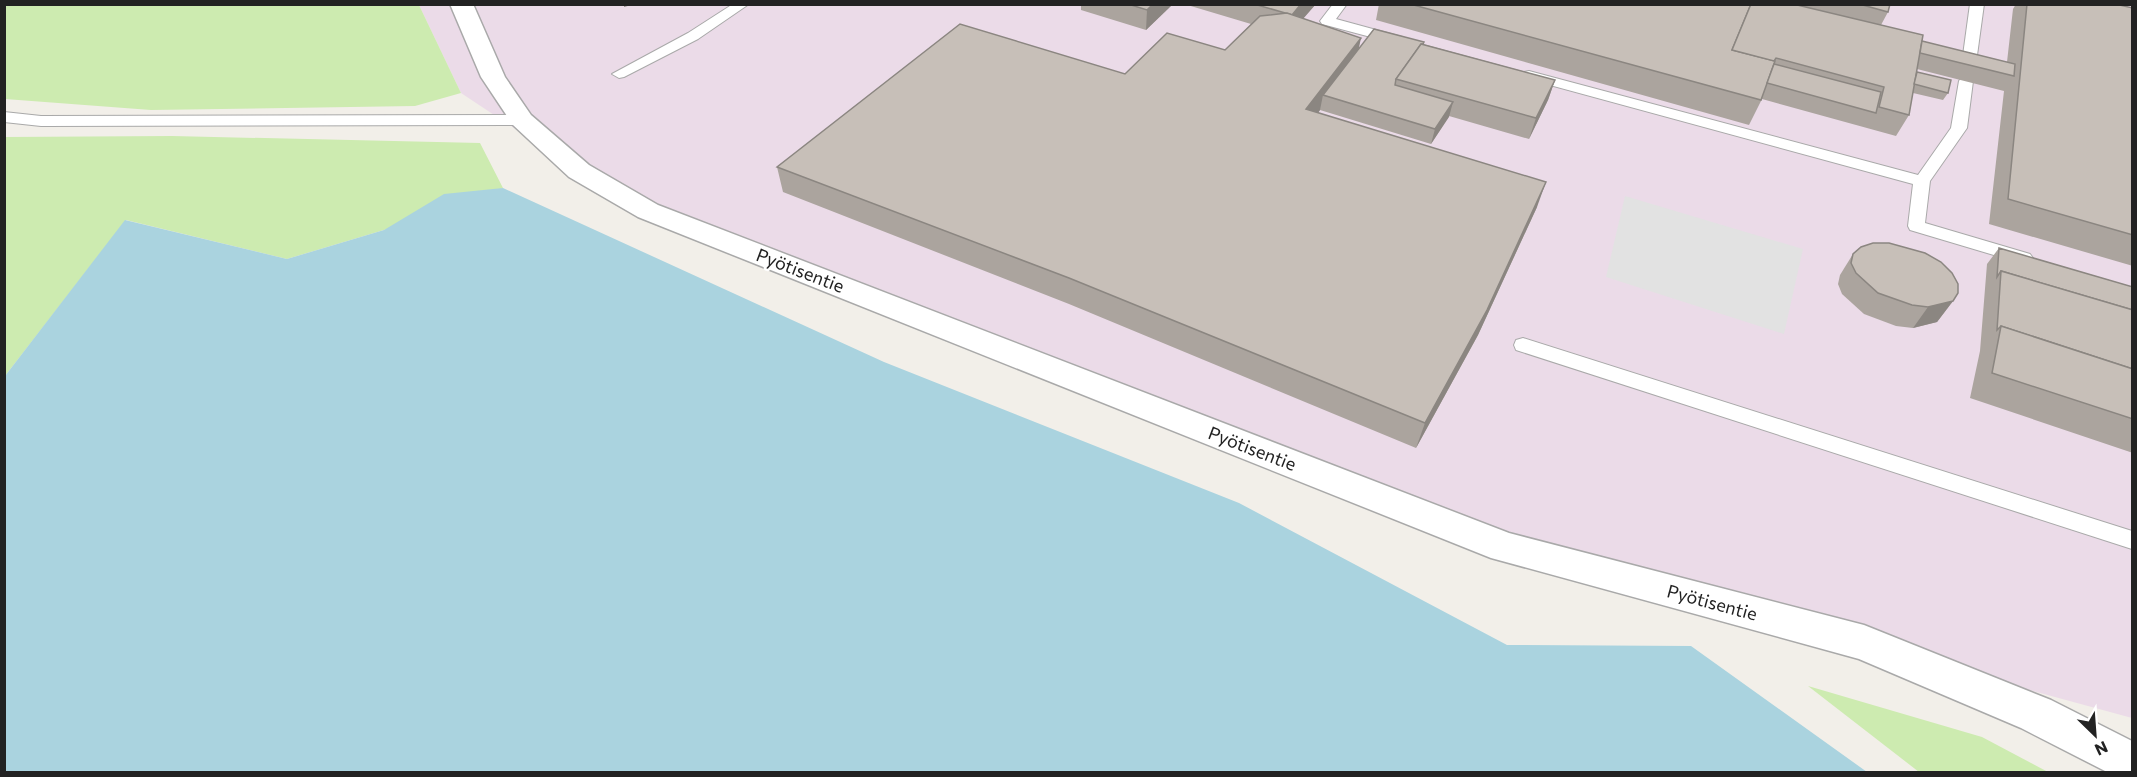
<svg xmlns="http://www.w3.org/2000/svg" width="2137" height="777" viewBox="0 0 2137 777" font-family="Commissioner,sans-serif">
	<rect width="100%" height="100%" fill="#f2efe9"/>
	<polygon fill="#ebdbe8" points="419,5 2132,5 2132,718 1504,547 648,211 579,171 461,93"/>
	<g fill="#cdebb0">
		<polygon points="5,5 419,5 461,93 415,106 151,110 5,99"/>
		<polygon points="172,136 480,143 503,188 384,230 287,259 126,220 5,376 5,137"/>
		<polygon points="1808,686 1982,737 2048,772 1919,772"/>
	</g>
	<polygon fill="#e2e2e2" points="1625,196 1803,249 1784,334 1606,277"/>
	<polygon fill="#aad3df" points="503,188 884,362 1239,503 1507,645 1691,646 1867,772 5,772 5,376 125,220 287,259 384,230 444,194"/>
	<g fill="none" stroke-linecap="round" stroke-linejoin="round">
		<defs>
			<g id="lane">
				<polygon points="733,4 749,4 698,39 624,77 619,78 612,74 688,33"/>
				<polygon points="1333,4 1347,4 1336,19 1402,37 1404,40 1397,44 1322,24 1320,21"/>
				<polygon points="1970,4 1984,4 1975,70 1968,74 1961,70"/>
				<polygon points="1529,71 1918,175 1951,128 1959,81 1961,78 1971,78 1973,81 1967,128 1930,181 1925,223 2030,254 2033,258 2030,262 2024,264 1910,230 1908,226 1913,184 1524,78 1522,75 1524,72"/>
				<polygon points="4,112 41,116 522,115 530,120 522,125 41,126 4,122"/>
				<polygon points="1523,338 2132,531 2132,549 1516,350 1514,345 1516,340"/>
			</g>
			<polygon id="street" points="450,4 473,4 505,77 531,115 589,165 658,205 1509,533 1864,625 2051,700 2132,741 2132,772 2107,772 2021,728 1859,659 1491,558 638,217 569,177 513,125 481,77"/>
		</defs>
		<use href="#lane" stroke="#a9a9a9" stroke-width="2"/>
		<use href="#street" stroke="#a9a9a9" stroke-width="3"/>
		<use href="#lane" fill="#fff" fill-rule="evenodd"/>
		<use href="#street" fill="#fff" fill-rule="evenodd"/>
	</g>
	<g fill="#aba49e">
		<polygon points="1081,4 1173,4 1146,30 1081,10"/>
		<polygon points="1184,4 1316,4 1303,18 1359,48 1423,44 1555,80 1548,100 1529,139 1449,116 1431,144 1320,110 1318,113 1537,207 1478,335 1416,448 1069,304 783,192 777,167 1125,74 1225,50 1251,24"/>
		<polygon points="1379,4 1890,4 1888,12 1881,25 1922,41 2007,62 2013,9 2016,4 2115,4 2133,8 2133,266 1989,224 2004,91 1917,69 1917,72 1948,93 1943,100 1913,93 1909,115 1896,136 1762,99 1749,125 1376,20"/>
		<polygon points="1999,248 2133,287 2133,453 1970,398 1980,351 1987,264"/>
		<polygon points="1853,254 1953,301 1937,322 1913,328 1896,326 1864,314 1842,294 1838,284 1840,275"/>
	</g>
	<g fill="#8b8681">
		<polygon points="624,4 635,4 624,7"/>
		<polygon points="1153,4 1173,4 1146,30 1147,10"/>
		<polygon points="1301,4 1316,4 1289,35 1292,15"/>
		<polygon points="1361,38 1356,62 1323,95 1320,110 1302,134 1306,109"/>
		<polygon points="1555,80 1548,100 1529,139 1536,118"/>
		<polygon points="1453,102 1449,117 1431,144 1435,129"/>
		<polygon points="1546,182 1537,207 1478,335 1416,448 1425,423"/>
		<polygon points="1953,301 1937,322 1913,328 1928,307"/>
	</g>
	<g fill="#c7bfb8" stroke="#8b8681" stroke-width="1.5">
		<polygon points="1128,4 1153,4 1147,10"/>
		<polygon points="1254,4 1301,4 1292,15"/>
		<polygon points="1410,4 1751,4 1732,50 1775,61 1761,100"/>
		<polygon points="1751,4 1793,4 1923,35 1909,115 1879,107 1884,87 1776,58 1774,61 1732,50"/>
		<polygon points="1859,4 1890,4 1888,12"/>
		<polygon points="2027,4 2115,4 2133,8 2133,235 2008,199"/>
		<polygon points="1287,13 1361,38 1306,109 1546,182 1487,310 1425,423 1069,278 777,167 960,24 1125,74 1167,33 1225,50 1260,16"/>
		<polygon points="1374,29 1424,42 1423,44 1421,44 1396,79 1395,85 1453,102 1435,129 1323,95"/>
		<polygon points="1922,41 2015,64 2014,76 1920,53"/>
		<polygon points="1421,44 1555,80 1536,118 1396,79"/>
		<polygon points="1774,64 1881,92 1876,113 1767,83"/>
		<polygon points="1917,72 1951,80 1948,93 1914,84"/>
		<polygon points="1873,243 1889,243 1925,253 1941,262 1952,273 1958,284 1958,293 1953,301 1928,307 1912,305 1878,293 1856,273 1851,263 1853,254 1861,247"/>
		<polygon points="1999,248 2133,287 2133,310 2001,271 1997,277"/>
		<polygon points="2001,271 2133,310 2133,369 2001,326 1997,330"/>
		<polygon points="2001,326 2133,369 2133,419 1992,373"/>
	</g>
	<g text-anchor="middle" stroke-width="5" stroke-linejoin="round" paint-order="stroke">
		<g font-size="18" fill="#222" stroke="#fff">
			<text transform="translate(800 271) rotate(21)" y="6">Pyötisentie</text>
			<text transform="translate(1252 449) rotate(21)" y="6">Pyötisentie</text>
			<text transform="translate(1712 603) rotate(15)" y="6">Pyötisentie</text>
		</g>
	</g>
	<rect width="2137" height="777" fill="none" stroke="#222222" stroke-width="12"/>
	<g transform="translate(2095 735) rotate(155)" stroke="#ffffff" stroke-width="4.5" paint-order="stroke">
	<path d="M0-4.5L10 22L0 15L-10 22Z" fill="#222222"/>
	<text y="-9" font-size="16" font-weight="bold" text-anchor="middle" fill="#222222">N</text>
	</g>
</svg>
